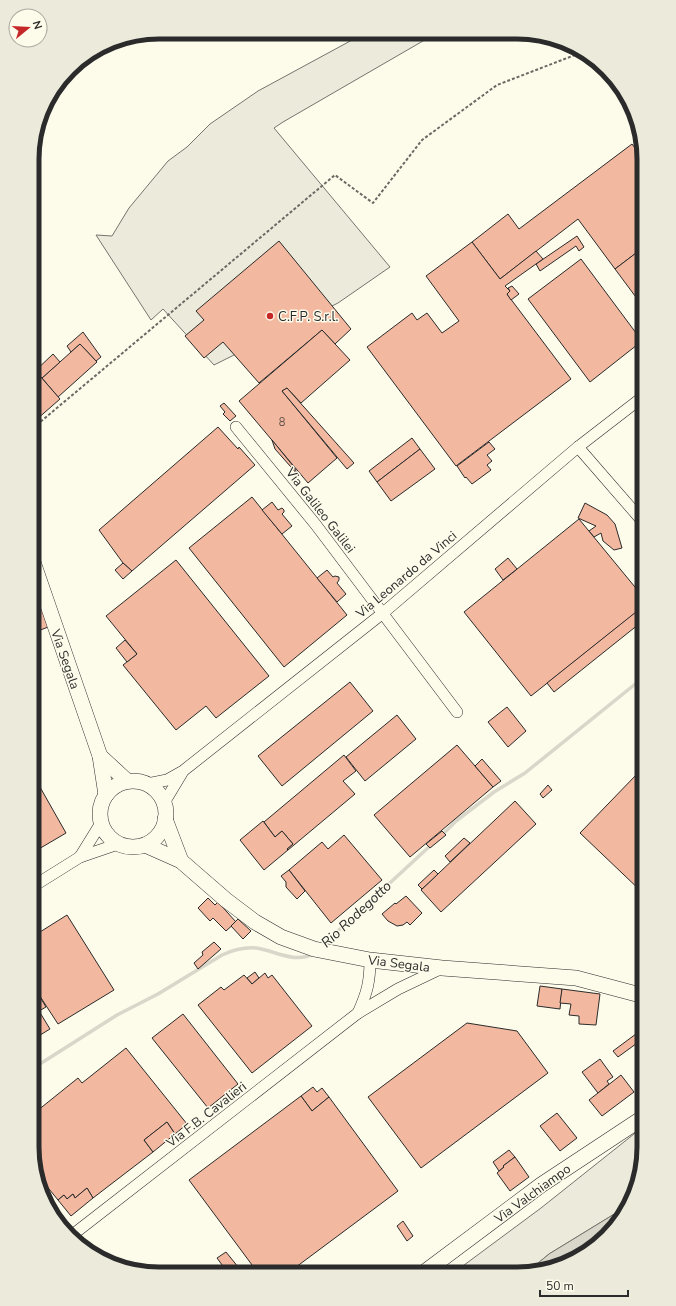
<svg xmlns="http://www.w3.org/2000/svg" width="676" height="1306" viewBox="0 0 676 1306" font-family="'Nunito Sans',sans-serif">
	<rect width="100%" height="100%" fill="#fdfbea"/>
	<g fill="#ecebdb" stroke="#74746e">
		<polygon points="365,33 435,34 283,122 274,128 390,267 338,303 214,365 163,309 151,320 96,235 112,236 129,208 168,161 187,147 210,124 258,91"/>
		<path d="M 644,1126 C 644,1153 643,1181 629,1205 L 549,1254 L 526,1273 L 517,1274 L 452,1274 L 541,1208 Z"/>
	</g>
	<polygon fill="#d8d7c9" stroke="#74746e" points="629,1205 618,1225 588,1253 558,1267 526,1273 549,1254"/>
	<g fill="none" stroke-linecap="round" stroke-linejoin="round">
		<g stroke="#d8d7c9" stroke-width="3.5">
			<polyline points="442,835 456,821 494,792 525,773 644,677"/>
			<polyline points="323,946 340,929 431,845"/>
			<path d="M 32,1069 L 117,1015 L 158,994 L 222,955 C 233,950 244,947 256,948 C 274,950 296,965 314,953"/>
		</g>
	</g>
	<g fill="#f2b8a0" stroke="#2b2b2b">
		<polygon points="632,144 644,160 644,247 615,269 578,219 500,279 472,242 508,214 519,229"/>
		<polygon points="577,236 584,247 579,251 576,246 540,271 536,264"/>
		<polygon points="279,241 351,329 335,344 322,330 259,383 223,342 204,358 185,336 204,320 196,311"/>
		<polygon points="472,242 500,279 536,251 543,259 505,286 510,291 507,294 571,379 456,466 367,347 412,313 417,320 427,313 442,333 459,321 426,276"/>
		<polygon points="644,247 644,308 615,269"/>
		<polygon points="581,259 642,341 590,382 528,299"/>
		<polygon points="512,286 519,294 511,300 507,294 510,291 508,288"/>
		<polygon points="322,330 350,360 301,403 287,388 282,391 337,458 308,483 239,401"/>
		<polygon points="83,332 101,357 96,361 80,344 71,352 67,346"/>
		<polygon points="80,344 97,362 58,397 42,378"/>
		<polygon points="53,354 60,362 42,378 40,376 33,383 33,373"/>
		<polygon points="40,376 60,399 36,420 33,416 33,383"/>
		<polygon points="287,388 354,463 347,469 282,391"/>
		<polygon points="224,403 236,416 230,421 223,414 225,412 220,406"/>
		<polygon points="218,427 238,449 239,447 255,465 132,571 123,563 99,530"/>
		<polygon points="412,438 420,449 377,482 369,471"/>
		<polygon points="272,440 294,467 298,475 275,449"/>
		<polygon points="489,442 495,449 487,455 492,461 487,465 491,470 472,484 466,477 465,478 457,466"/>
		<polygon points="420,449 435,469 391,501 377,482"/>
		<polygon points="252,497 347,615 284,667 189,548"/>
		<polygon points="272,502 278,510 282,508 284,510 284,512 282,514 292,526 282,534 262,510"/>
		<polygon points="585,503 607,515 615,524 622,548 614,550 603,541 601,533 594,537 589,531 596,526 578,518"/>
		<polygon points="579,519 644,598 644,606 531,696 464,612"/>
		<polygon points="508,558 517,569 503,580 495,569"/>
		<polygon points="176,560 269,676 216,718 206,706 176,730 123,665 137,654 106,616"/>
		<polygon points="123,563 132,571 123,579 115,570"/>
		<polygon points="327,570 333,577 335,576 339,577 339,580 337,583 346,594 337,602 317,578"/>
		<polygon points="38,598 48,627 33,633 33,600"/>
		<polygon points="641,608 644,613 644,620 554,692 547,683"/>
		<polygon points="125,640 137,654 127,662 116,648"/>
		<polygon points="350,682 373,711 282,786 258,756"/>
		<polygon points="507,707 526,731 508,747 488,722"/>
		<polygon points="397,715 416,739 365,781 346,757"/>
		<polygon points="457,745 493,787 410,857 374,815"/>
		<polygon points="344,755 356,771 343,781 355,794 288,850 287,849 293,844 282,831 275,837 264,822"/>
		<polygon points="482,759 501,781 493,787 475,766"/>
		<polygon points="32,773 66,833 32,853"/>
		<polygon points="637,774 644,781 644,894 580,833"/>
		<polygon points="548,785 552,790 543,798 540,794"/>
		<polygon points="515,801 536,824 441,912 421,890"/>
		<polygon points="263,821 275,837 282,831 293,844 287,849 288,850 264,870 240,840"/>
		<polygon points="442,831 446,835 430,848 426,844"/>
		<polygon points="344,835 382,880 331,923 289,870 322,842 328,849"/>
		<polygon points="464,838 470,843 450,862 445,856"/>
		<polygon points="289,870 305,891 297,899 286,887 286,882 281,876"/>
		<polygon points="434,870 438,874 422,889 418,885"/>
		<polygon points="406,896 422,913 410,925 407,922 403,925 397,926 388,921 382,914 395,903 396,904"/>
		<polygon points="208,898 215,905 218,902 236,922 226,931 213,918 210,921 198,908"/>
		<polygon points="67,915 114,990 58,1024 32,984 32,937"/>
		<polygon points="238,919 251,931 243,939 231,926"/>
		<polygon points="214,942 221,949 198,969 194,963 203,955 202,952"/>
		<polygon points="255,972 259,978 252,984 247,978"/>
		<polygon points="265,973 268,978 272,975 312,1026 252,1073 198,1005 221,987 224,990 244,975 252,984"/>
		<polygon points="32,984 46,1007 39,1011 32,1000"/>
		<polygon points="540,986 562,989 560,1009 537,1006"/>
		<polygon points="562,989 600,994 596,1025 579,1024 579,1016 569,1015 571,1004 560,1003"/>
		<polygon points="32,1000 39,1011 32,1015"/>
		<polygon points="39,1011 50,1029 32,1040 32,1015"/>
		<polygon points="183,1014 238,1084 208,1108 152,1038"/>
		<polygon points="467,1023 517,1031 548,1073 421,1168 368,1097"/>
		<polygon points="644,1028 644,1038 618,1057 613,1051"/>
		<polygon points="126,1048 187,1124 175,1134 167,1122 144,1140 153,1152 93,1198 87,1188 75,1198 73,1194 67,1199 64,1195 58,1200 36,1173 32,1147 32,1115 78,1078 82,1083"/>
		<polygon points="600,1059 613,1077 607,1081 609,1084 598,1093 582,1072"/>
		<polygon points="621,1075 634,1092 602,1116 589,1100"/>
		<polygon points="313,1087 317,1092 322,1088 329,1097 312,1111 301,1096"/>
		<polygon points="301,1096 312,1111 329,1097 398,1191 288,1273 258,1273 189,1180"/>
		<polygon points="557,1113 577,1138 560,1151 540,1126"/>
		<polygon points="167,1122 175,1134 153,1152 144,1140"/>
		<polygon points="509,1150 515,1157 503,1166 504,1167 499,1171 493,1162"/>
		<polygon points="515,1157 529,1177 510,1191 497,1173 504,1167 503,1166"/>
		<polygon points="87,1188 93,1198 71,1216 58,1200 64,1195 67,1199 73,1194 75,1198"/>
		<polygon points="403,1221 413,1236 407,1241 397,1226"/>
		<polygon points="226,1252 243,1273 228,1273 217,1258"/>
	</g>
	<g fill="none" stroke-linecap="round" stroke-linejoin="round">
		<defs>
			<g id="street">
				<polyline points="236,427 316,525 457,712"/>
				<polyline points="578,447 644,523"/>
				<polyline points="147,784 167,780 183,771 383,613 578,447 644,396"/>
				<polyline points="164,803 182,773"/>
				<polyline points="80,857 101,823"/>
				<polyline points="32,887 80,857 118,844"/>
				<path d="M 358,1013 C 367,993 370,982 370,960"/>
				<polyline points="71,1236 358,1013 398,989 442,968"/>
			</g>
			<g id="secondary">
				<polyline points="33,562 100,756 106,795"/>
				<polyline points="100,756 127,781"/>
				<circle cx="133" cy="814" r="33"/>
				<polyline points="165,819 181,861"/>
				<polyline points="145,845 181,861 226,900 255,922 281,937 314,949 370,960 442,968 576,978 644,996"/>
				<polyline points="422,1274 541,1185 644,1117"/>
			</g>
		</defs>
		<use href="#street" stroke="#2b2b2b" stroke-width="12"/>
		<use href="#secondary" stroke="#2b2b2b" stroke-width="16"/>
		<g stroke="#6a6964" stroke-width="2" stroke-dasharray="3 2" stroke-linecap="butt">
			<polyline points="33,428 335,175 373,203 422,140 497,85 575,55 583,55"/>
			<polyline points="33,540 36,550"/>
		</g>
		<use href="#street" stroke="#fdfbea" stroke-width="11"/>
		<use href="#secondary" stroke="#fdfbea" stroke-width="15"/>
	</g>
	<circle fill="#c62828" stroke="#fdfbea" stroke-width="1.5" cx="270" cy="316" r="4"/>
	<g text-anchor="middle" stroke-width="3" stroke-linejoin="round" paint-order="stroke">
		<g font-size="11" fill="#5d4e48">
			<text x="282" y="426">8</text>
		</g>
		<g font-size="13" fill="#2b2b2b" stroke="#fdfbea" text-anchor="start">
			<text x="278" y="321">C.F.P. S.r.l.</text>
		</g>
		<g font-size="13" fill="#2b2b2b" stroke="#fdfbea">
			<text transform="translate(321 510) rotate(52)" y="5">Via Galileo Galilei</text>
			<text transform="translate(406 574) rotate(-40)" y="5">Via Leonardo da Vinci</text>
			<text transform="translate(66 659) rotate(71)" y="5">Via Segala</text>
			<text transform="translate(399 963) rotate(7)" y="5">Via Segala</text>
			<text transform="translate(206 1114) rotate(-38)" y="5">Via F.B. Cavalieri</text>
			<text transform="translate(532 1193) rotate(-36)" y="5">Via Valchiampo</text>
		</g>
		<g font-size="14" font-style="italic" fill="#2b2b2b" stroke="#fdfbea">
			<text transform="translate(356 914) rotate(-43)" y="5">Rio Rodegotto</text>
		</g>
	</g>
	<path d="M0 0H676V1306H0ZM159 39H517A120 120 0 0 1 637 159V1147A120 120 0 0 1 517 1267H159A120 120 0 0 1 39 1147V159A120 120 0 0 1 159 39Z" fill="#eceadb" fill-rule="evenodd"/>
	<path fill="none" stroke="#2b2b2b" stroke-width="5" d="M159 39H517A120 120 0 0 1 637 159V1147A120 120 0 0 1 517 1267H159A120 120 0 0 1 39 1147V159A120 120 0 0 1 159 39Z"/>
	<g transform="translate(28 28) rotate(72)"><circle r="19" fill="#fdfbea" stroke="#a9a89e"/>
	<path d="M0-3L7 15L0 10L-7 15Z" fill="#c62828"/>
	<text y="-6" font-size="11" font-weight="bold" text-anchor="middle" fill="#2b2b2b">N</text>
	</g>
	<path d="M540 1290v6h88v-6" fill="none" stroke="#2b2b2b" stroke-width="2"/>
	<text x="546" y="1290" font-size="12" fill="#2b2b2b" stroke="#fdfbea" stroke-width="3" paint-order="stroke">50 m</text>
</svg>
